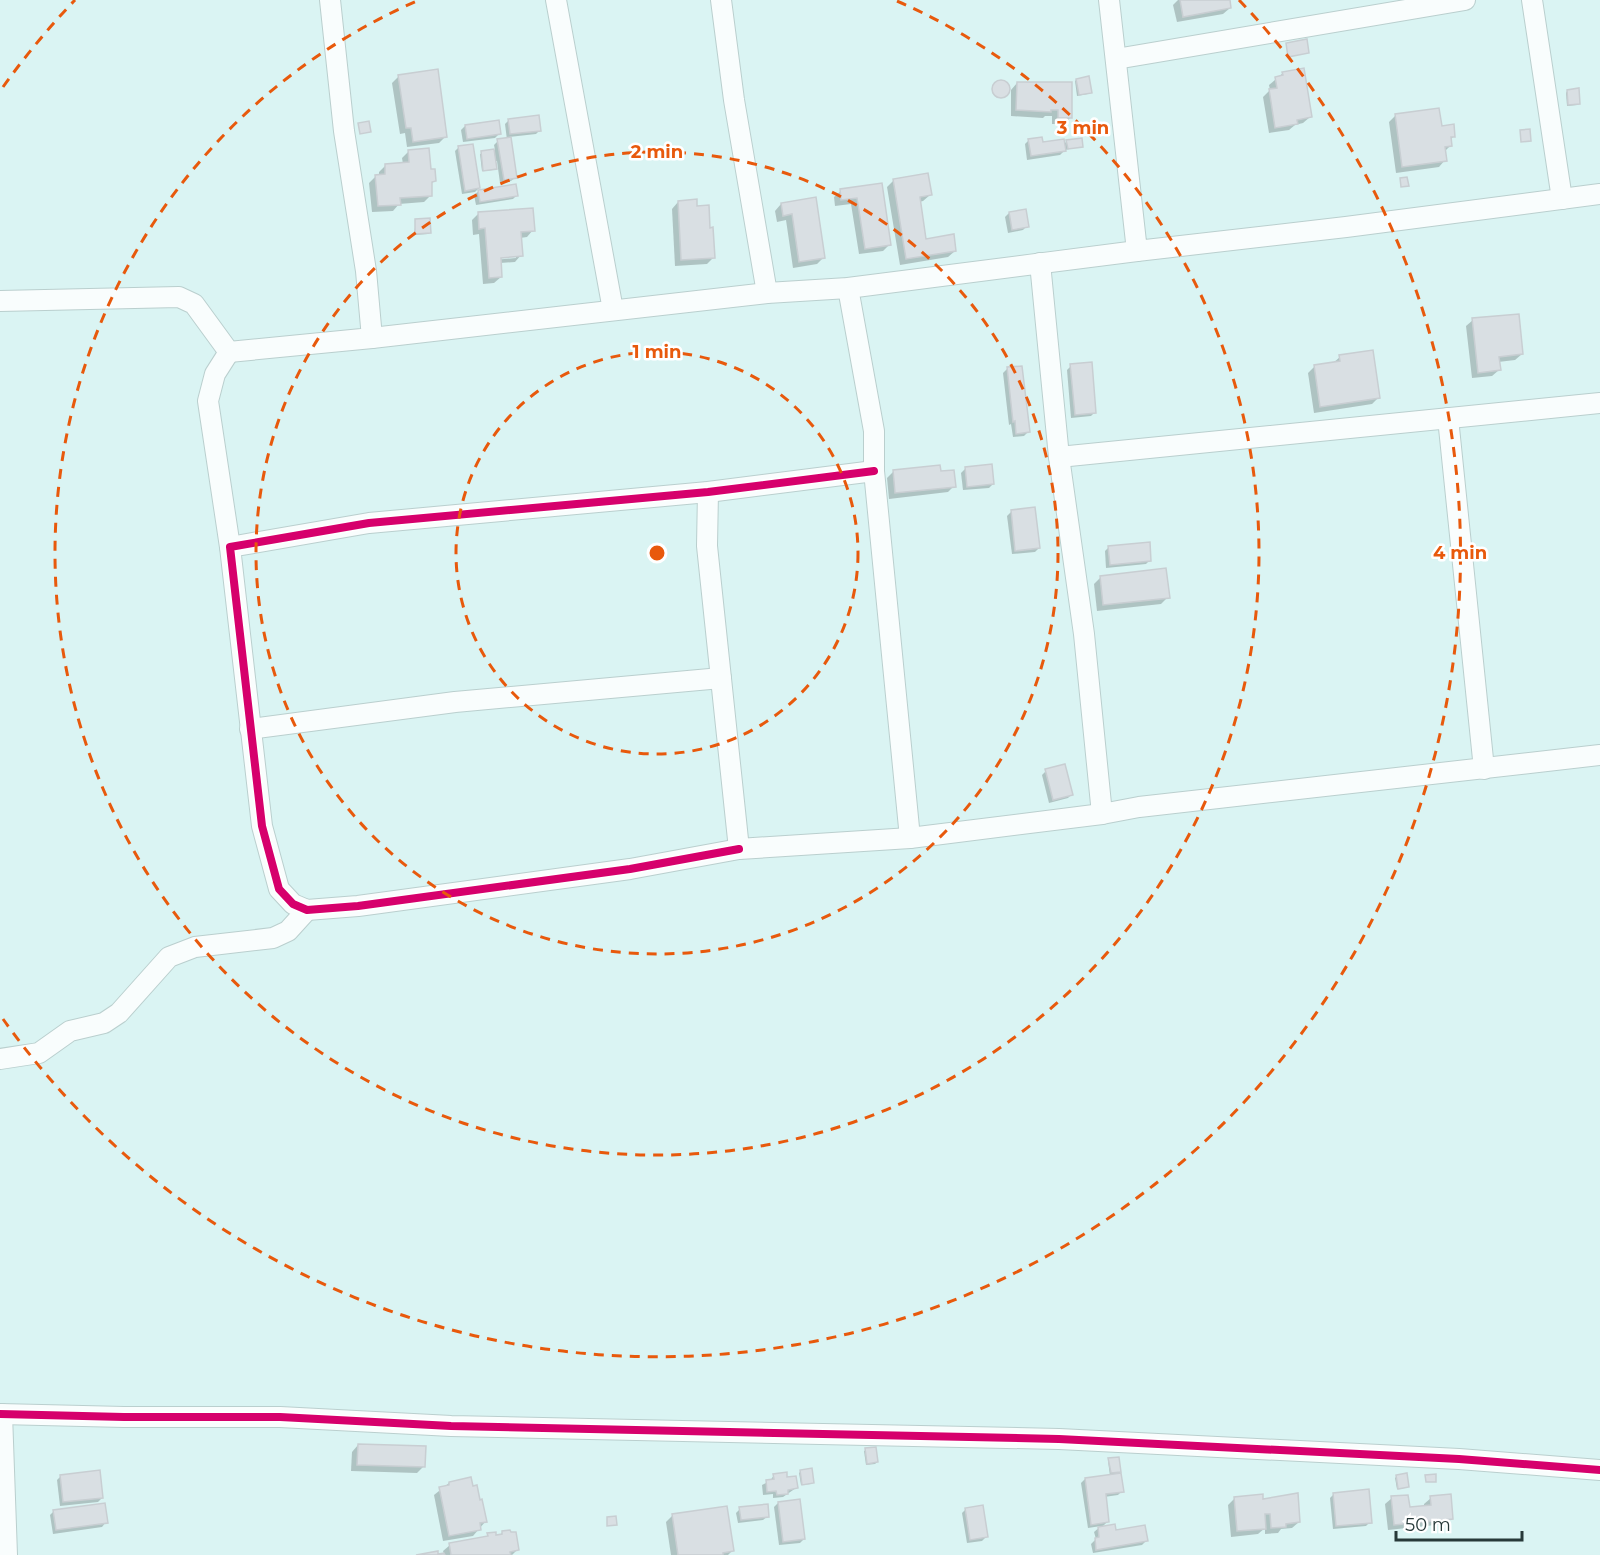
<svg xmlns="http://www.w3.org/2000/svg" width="1600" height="1555" viewBox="0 0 1600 1555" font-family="Montserrat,sans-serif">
	<rect width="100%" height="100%" fill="#daf4f3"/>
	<g fill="#0003" fill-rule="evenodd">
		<polygon points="1178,0 1228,0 1230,8 1223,14 1177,22 1173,5"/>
		<polygon points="1283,73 1310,117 1303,123 1295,125 1289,130 1269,133 1263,97 1270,90 1269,85"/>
		<polygon points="399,76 446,136 439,143 407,147 405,133 400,134 392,83"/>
		<polygon points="1076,80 1090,93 1088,94 1077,96 1075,81"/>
		<circle cx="1000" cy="90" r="8"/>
		<polygon points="1017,83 1071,117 1064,124 1052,124 1052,116 1045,116 1043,118 1011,116 1011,90"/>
		<polygon points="1567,91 1579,103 1577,105 1567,106 1566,93"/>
		<polygon points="1395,116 1440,127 1454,136 1450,140 1451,145 1444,152 1445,160 1439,167 1396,173 1389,122"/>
		<polygon points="509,120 540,130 536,134 509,137 516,177 511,181 500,183 497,161 494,161 493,170 482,171 480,154 495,150 494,145 498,141 507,140 505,124"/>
		<polygon points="465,126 499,134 495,138 463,142 461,130"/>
		<polygon points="1029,140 1063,145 1067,141 1082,146 1065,150 1060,155 1027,160 1025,144"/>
		<polygon points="459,147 479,188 475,192 462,194 455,151"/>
		<polygon points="409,151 429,171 434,181 430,185 431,195 424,202 399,204 393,211 372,212 369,183 376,176 379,176 379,172 385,166 403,164 402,158"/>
		<polygon points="894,180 930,195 923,201 919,202 925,240 955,251 948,257 900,265 887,187"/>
		<polygon points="881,184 890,244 883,251 859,254 851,204 835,206 834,197 841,191"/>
		<polygon points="479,191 517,195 513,199 476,205 474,195"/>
		<polygon points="815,199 824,257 817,264 793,268 786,220 777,222 775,211 781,204"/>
		<polygon points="678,202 713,258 707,264 675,266 672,209"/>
		<path d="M 479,213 L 533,230 L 527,237 L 520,238 L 521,255 L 515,262 L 500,263 L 501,277 L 494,283 L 483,284 L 479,234 L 473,235 L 472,220 ZM 516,255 L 516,258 L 493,260 L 493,257 Z"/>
		<polygon points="1009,213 1027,226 1023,230 1008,233 1005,217"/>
		<polygon points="416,220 429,233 428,234 414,235"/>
		<polygon points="1473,320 1522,354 1515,360 1498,362 1499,370 1492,376 1472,378 1466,326"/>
		<polygon points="1340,357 1378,398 1372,404 1314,413 1308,373 1315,366 1333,363"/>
		<polygon points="1071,366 1095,412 1091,416 1071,418 1067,370"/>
		<polygon points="1007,369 1028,432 1024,436 1013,437 1011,424 1009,425 1003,373"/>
		<polygon points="965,469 993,484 989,488 963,490 961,473"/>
		<polygon points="893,472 939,473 954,486 948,492 889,499 887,478"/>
		<polygon points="1011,512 1039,548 1035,552 1012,554 1007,516"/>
		<polygon points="1109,547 1150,560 1146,564 1106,568 1105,551"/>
		<polygon points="1101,577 1168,597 1161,604 1097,611 1094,584"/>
		<polygon points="1046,771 1072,794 1068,798 1049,803 1042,775"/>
		<polygon points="358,1445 424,1466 417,1473 351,1471 352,1452"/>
		<polygon points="866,1450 877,1462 875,1464 866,1465 864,1451"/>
		<polygon points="1109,1460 1119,1471 1115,1475 1122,1491 1118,1495 1104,1497 1108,1521 1102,1527 1146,1541 1142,1545 1093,1553 1091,1544 1096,1539 1094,1532 1101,1526 1088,1528 1081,1483 1085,1479 1110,1476 1108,1461"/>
		<polygon points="801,1471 812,1482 811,1484 801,1485 799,1473"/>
		<polygon points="774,1475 786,1479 796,1488 783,1497 773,1498 773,1494 763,1495 762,1485 770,1481"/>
		<polygon points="61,1476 102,1498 98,1502 60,1506 57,1480"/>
		<polygon points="1397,1476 1407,1487 1405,1488 1397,1489 1395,1478"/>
		<polygon points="449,1483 485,1522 473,1536 443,1541 434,1495"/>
		<polygon points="1334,1494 1370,1522 1366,1526 1333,1529 1330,1498"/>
		<polygon points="1235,1498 1262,1501 1299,1522 1292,1528 1281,1529 1278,1533 1265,1534 1265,1528 1258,1534 1231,1537 1228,1505"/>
		<polygon points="1392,1498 1408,1509 1424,1507 1424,1504 1431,1498 1452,1518 1445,1524 1388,1530 1385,1504"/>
		<polygon points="778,1503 804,1539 800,1543 779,1545 774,1507"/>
		<polygon points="740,1509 768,1516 763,1520 738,1523 736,1513"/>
		<polygon points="966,1509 986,1537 982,1541 967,1543 962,1513"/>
		<polygon points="54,1511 106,1522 102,1527 53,1534 50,1515"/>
		<polygon points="673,1515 732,1551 728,1555 671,1555 666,1522"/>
		<polygon points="503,1532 517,1550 512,1555 440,1555 444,1554 443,1551 450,1545 484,1539 488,1535 499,1536"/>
	</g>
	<g fill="#d9dfe3" stroke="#c8ced2" stroke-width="1.5">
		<polygon points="1180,0 1230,0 1231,8 1183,17"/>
		<polygon points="1307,39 1309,53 1288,57 1286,43"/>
		<polygon points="1304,68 1312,117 1297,120 1298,124 1275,128 1269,89 1277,88 1275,77 1283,75 1282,72"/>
		<polygon points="438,69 447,137 413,142 411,128 406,128 398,75"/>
		<polygon points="1089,76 1092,93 1079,95 1076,79"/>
		<circle cx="1001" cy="89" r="9"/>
		<polygon points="1017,82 1072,82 1072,118 1058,118 1058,110 1051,110 1051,112 1016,110"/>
		<polygon points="1579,88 1580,104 1568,105 1567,90"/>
		<polygon points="1439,108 1442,126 1454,124 1455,137 1451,137 1452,146 1445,147 1447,161 1402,167 1395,114"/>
		<polygon points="539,115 541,131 510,134 508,119"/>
		<polygon points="499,120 501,134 467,139 465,125"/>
		<polygon points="369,121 371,132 360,134 358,123"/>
		<polygon points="1530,129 1531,141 1521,142 1520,130"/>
		<polygon points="511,137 517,178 504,180 497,139"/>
		<polygon points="1042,137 1043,142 1064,139 1066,151 1031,156 1028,139"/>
		<polygon points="1082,138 1083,147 1068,149 1066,140"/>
		<polygon points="473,144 480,188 465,191 458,146"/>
		<polygon points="429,148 431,169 435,169 436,181 432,182 432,196 400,198 401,205 378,206 375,175 385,174 385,164 409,162 408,150"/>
		<polygon points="494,149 497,169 483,171 481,151"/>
		<polygon points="928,173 932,195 920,197 926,239 954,234 956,251 906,259 893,179"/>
		<polygon points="1407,177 1409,186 1401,187 1400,178"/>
		<polygon points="882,183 891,245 865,249 857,198 841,200 840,189"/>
		<polygon points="516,184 518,196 480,202 478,190"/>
		<polygon points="816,197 825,258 799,262 792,214 783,216 781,203"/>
		<polygon points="697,199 697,206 709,205 710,228 713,227 715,258 681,260 678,201"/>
		<polygon points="533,208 535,231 521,232 523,256 501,258 502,277 489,278 485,228 479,229 478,212"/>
		<polygon points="1026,209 1029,227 1012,230 1009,212"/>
		<polygon points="430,218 431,233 415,234 415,219"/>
		<polygon points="1519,314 1523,354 1499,357 1501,370 1478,373 1472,318"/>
		<polygon points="1373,350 1380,398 1320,407 1314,365 1340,361 1339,355"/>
		<polygon points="1092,362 1096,413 1075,415 1070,364"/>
		<polygon points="1022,366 1030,432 1016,434 1015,421 1013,422 1007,367"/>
		<polygon points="992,464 994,484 967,487 965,467"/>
		<polygon points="940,465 941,471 954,470 956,487 895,493 893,470"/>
		<polygon points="1035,507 1040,548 1015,551 1011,510"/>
		<polygon points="1150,542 1151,561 1110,565 1108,546"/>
		<polygon points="1166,568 1170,598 1103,605 1100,576"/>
		<polygon points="1065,764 1073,795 1053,800 1045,769"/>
		<polygon points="358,1444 426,1446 425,1467 357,1465"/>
		<polygon points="876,1447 878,1462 867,1464 865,1448"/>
		<polygon points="1119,1457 1121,1472 1111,1473 1108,1458"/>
		<polygon points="812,1468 814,1483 802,1485 800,1470"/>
		<polygon points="100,1470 103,1498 63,1502 60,1475"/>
		<polygon points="787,1472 787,1477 796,1476 798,1488 788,1490 788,1494 777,1495 776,1491 767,1492 766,1480 774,1479 773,1474"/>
		<polygon points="1121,1473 1124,1492 1106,1494 1109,1522 1091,1525 1085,1478"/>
		<polygon points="1407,1473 1409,1487 1398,1489 1396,1475"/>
		<polygon points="1436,1474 1436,1482 1426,1482 1425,1475"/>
		<polygon points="471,1477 473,1486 477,1485 480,1500 482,1499 487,1522 480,1523 481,1530 449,1536 439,1487 449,1485 449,1482"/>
		<polygon points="1369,1489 1372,1523 1336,1526 1333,1493"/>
		<polygon points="1298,1493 1300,1522 1286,1524 1286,1527 1271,1528 1270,1514 1265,1514 1266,1529 1237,1531 1234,1497 1263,1494 1263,1499"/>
		<polygon points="1451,1494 1453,1519 1394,1525 1391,1496 1408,1495 1410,1507 1431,1505 1430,1496"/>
		<polygon points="800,1499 805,1539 783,1542 778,1502"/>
		<polygon points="105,1503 108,1523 56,1530 53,1510"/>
		<polygon points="768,1504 769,1517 741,1520 739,1507"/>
		<polygon points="983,1505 988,1537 970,1540 965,1508"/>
		<polygon points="727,1506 734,1551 723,1553 723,1555 678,1555 672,1514"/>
		<polygon points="616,1516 617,1525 607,1526 607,1517"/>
		<polygon points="1115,1524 1116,1530 1145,1525 1148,1541 1096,1550 1095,1538 1099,1537 1098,1527"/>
		<polygon points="510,1530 511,1532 516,1532 519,1550 510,1552 511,1555 451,1555 449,1543 488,1536 487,1533 496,1532 496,1535 502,1534 502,1531"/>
		<polygon points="438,1551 438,1554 444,1553 445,1555 416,1555"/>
	</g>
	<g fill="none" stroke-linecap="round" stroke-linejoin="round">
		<defs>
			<g id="minor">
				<polyline points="556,0 613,310"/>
				<polyline points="721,0 734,100 767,293"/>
				<polyline points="1109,0 1137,251 1346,227 1600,194"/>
				<polyline points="1532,0 1562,199"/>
				<polyline points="1116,59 1465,0"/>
				<polyline points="1040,263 1059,457 1600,403"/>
				<polyline points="848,288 874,431 874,471 910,838"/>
				<polyline points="0,301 179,297 194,304 229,352 372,338 366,271 344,131 330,0"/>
				<polyline points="372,338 767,293 848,288 1137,251"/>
				<polyline points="229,352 215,374 208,401 230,547"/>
				<polyline points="1448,418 1484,769"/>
				<polyline points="1059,457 1084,634 1102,814 1139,807 1600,755"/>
				<polyline points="708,492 707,546 739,849 910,838 1102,814"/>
				<polyline points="250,729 455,702 721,678"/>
				<polyline points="739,849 630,869 358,906 307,910 293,904 279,889 262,826 230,547 369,523 708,492 874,471"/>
				<polyline points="0,1059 39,1053 70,1031 104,1023 119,1013 169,957 195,947 273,938 288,931 307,910"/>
				<polyline points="0,1414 124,1417 280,1417 451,1426 1059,1439 1459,1459 1600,1470"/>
				<polyline points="2,1414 7,1555"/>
			</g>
		</defs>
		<use href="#minor" stroke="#bacfce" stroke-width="22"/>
		<use href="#minor" stroke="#f9fdfd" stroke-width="20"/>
		<defs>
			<g id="cycleway">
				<polyline points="739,849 630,869 358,906 307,910 293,904 279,889 262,826 230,547 369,523 708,492 874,471"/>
				<polyline points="0,1414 124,1417 280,1417 451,1426 1059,1439 1459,1459 1600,1470"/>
			</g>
		</defs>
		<use href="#cycleway" stroke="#fff" stroke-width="11"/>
		<use href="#cycleway" stroke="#d6006c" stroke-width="8"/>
	</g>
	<g fill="none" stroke="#e8590c" stroke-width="3" stroke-dasharray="10 8">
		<circle cx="657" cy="553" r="201"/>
		<circle cx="657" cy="553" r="401"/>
		<path d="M897 1A602 602 0 1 1 417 1"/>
		<path d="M3 87A803 803 0 0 1 75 0M1239 0A803 803 0 1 1 3 1019"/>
	</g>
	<circle cx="657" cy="553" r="9" fill="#e8590c" stroke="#fff" stroke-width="3"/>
	<g font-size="18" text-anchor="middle" font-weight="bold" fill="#e8590c" stroke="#fff" stroke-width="5" stroke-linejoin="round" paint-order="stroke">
		<text x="1083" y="134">3 min</text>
		<text x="657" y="158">2 min</text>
		<text x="657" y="358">1 min</text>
		<text x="1460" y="559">4 min</text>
	</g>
	<path d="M1396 1531v9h126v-9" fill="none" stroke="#273939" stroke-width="3"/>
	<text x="1405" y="1531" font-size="18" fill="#273939" stroke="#ffffff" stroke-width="4.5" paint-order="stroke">50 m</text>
</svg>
